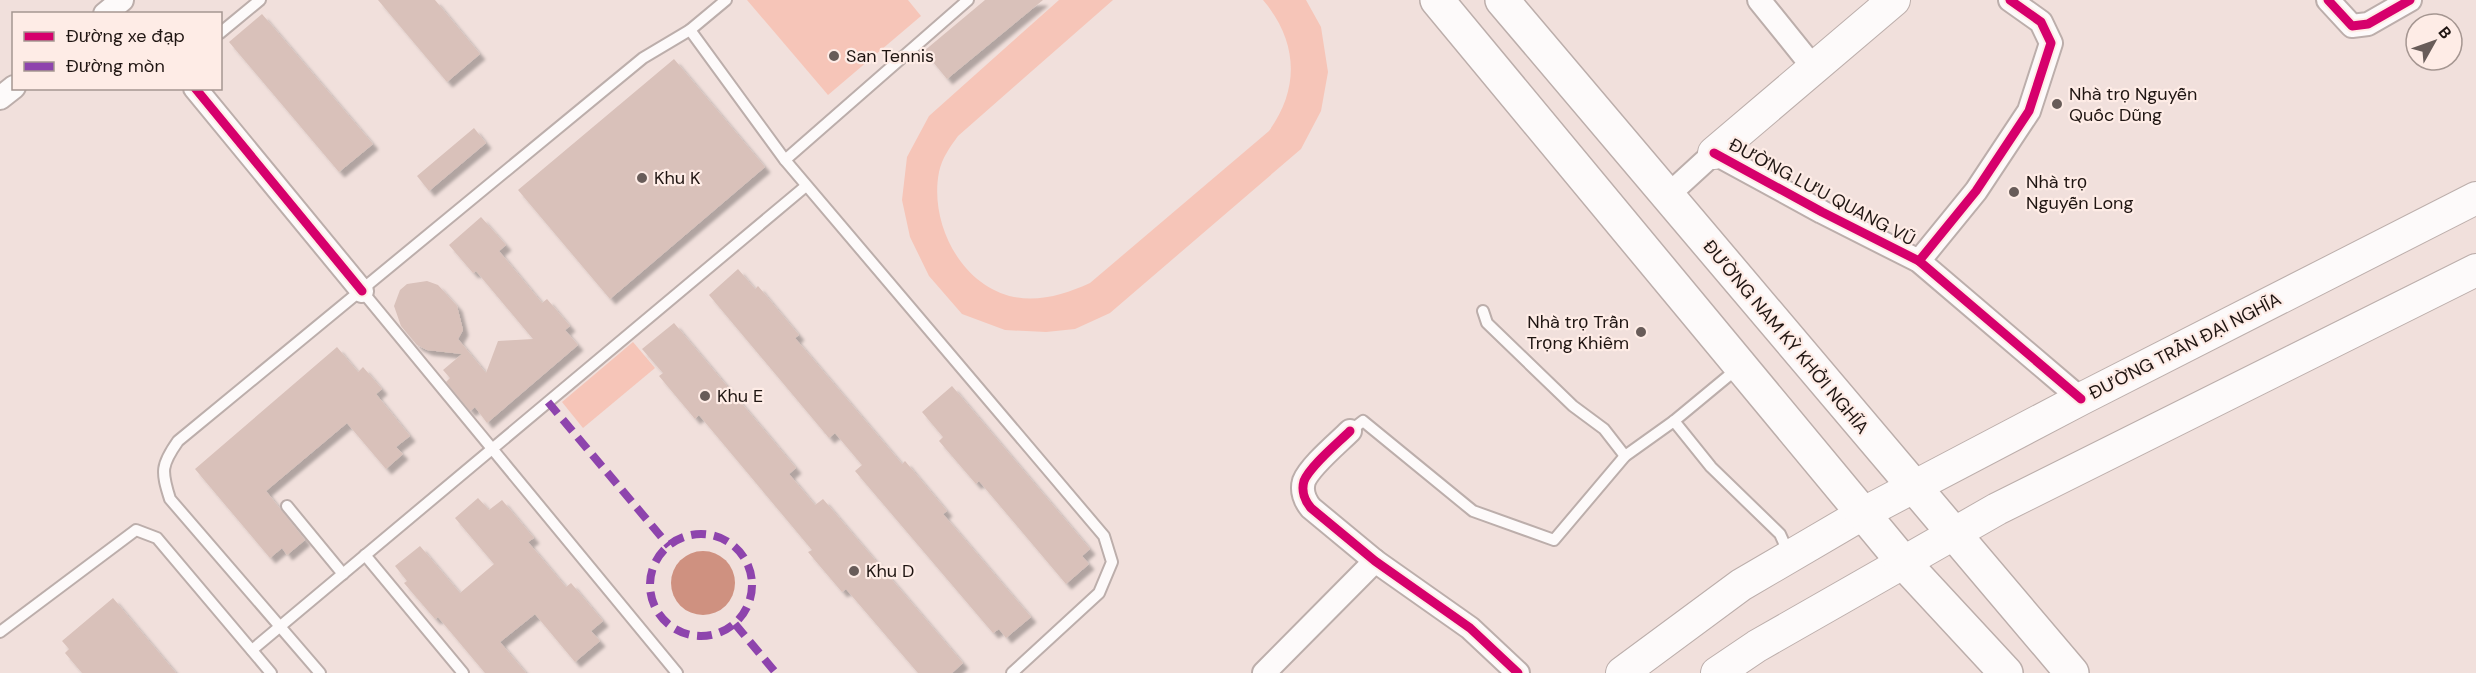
<svg xmlns="http://www.w3.org/2000/svg" width="2476" height="673" viewBox="0 0 2476 673" font-family="'DM Sans',sans-serif">
	<defs>
		<filter id="shadow"><feDropShadow dx="5.5" dy="5.5" stdDeviation="1.5" flood-color="#0004"/></filter>
	</defs>
	<rect width="100%" height="100%" fill="#f1e0dc"/>
	<g fill="#f6c5b8">
		<polygon points="747,0 908,0 921,16 828,95"/>
		<path d="M 1059,0 L 1113,0 L 958,136 C 950,147 942,158 939,172 C 929,223 961,286 1014,297 C 1040,302 1066,294 1090,283 L 1269,131 C 1300,88 1298,41 1263,0 L 1306,0 L 1321,27 L 1328,72 L 1321,111 L 1301,149 L 1110,313 L 1075,329 L 1046,332 L 1005,330 L 962,314 L 929,276 L 910,237 L 902,200 L 907,157 L 929,116 Z"/>
		<polygon points="633,342 655,368 583,428 562,402"/>
	</g>
	<circle fill="#cf9180" cx="703" cy="583" r="32"/>
	<g fill="#d9c1ba" filter="url(#shadow)">
		<polygon points="378,0 435,0 480,54 447,82"/>
		<polygon points="985,0 1043,0 947,79 924,51"/>
		<polygon points="262,14 373,144 339,172 229,42"/>
		<polygon points="674,59 765,167 610,299 518,190"/>
		<polygon points="474,128 486,143 429,191 417,176"/>
		<polygon points="481,217 506,245 499,251 542,303 547,299 570,326 565,330 578,345 487,423 475,407 470,411 446,382 450,378 443,370 462,354 427,350 417,345 401,326 394,306 400,290 407,284 427,281 438,285 457,306 463,330 458,339 486,373 498,341 533,339 476,271 473,273 449,245"/>
		<polygon points="738,269 755,289 758,286 799,335 795,338 902,464 905,461 947,511 943,514 1031,617 1006,638 999,629 993,633 855,471 862,465 835,433 829,438 709,295"/>
		<polygon points="674,323 796,468 789,474 815,505 823,499 963,663 952,673 918,673 846,589 842,592 808,552 812,550 699,415 695,419 659,376 663,373 642,349"/>
		<polygon points="337,347 358,372 363,367 382,389 376,394 410,436 396,447 403,454 386,469 347,423 266,491 305,540 287,555 282,548 270,558 195,469"/>
		<polygon points="952,386 1090,549 1082,556 1089,564 1066,584 979,481 976,484 939,441 943,437 922,412"/>
		<polygon points="478,498 489,510 502,500 534,538 528,542 566,587 571,583 603,621 591,631 600,641 575,662 535,614 500,642 526,673 485,673 438,617 435,619 404,583 407,581 395,566 420,546 460,593 494,564 455,518"/>
		<polygon points="113,598 176,673 82,673 65,653 69,649 62,641"/>
	</g>
	<g fill="none" stroke-linecap="round" stroke-linejoin="round">
		<defs>
			<g id="lane">
				<polyline points="690,30 726,0"/>
				<polyline points="220,33 260,0"/>
				<polyline points="785,160 968,0"/>
				<polyline points="362,291 677,673"/>
				<polyline points="1483,311 1487,323 1573,406 1604,429 1625,456"/>
				<polyline points="1674,421 1711,467 1780,534 1789,554"/>
				<polyline points="1350,431 1363,421 1473,511 1554,540 1625,456 1674,421 1738,368"/>
				<polyline points="287,506 343,574"/>
				<polyline points="365,555 463,673"/>
				<polyline points="0,632 136,530 157,538 271,673"/>
				<polyline points="252,650 806,186"/>
				<path d="M 320,673 L 170,499 C 161,471 161,465 178,441 L 643,58 L 690,30 L 785,160 L 1104,536 L 1112,562 L 1099,593 L 1012,673"/>
			</g>
			<g id="street">
				<polyline points="1759,0 1813,67"/>
				<polyline points="2328,0 2352,26 2368,24 2410,0"/>
				<polyline points="105,14 122,0"/>
				<polyline points="195,88 362,291"/>
				<polyline points="0,98 14,87"/>
				<polyline points="1667,196 1714,153 1822,212 1919,261 2081,399"/>
				<polyline points="1919,261 1976,191 2029,111 2051,43 2041,22 2010,0"/>
				<path d="M 1350,431 C 1338,443 1310,466 1304,481 C 1301,491 1305,501 1311,508 L 1375,561 L 1470,628 L 1518,673"/>
				<polyline points="1264,673 1375,561"/>
			</g>
			<g id="secondary">
				<polyline points="1714,153 1894,0"/>
				<polyline points="1622,673 1741,585 1864,513 2081,399 2476,198"/>
				<polyline points="1717,673 1757,646 1997,509 2476,270"/>
			</g>
			<g id="primary">
				<polyline points="1437,0 1904,563 2006,673"/>
				<polyline points="1502,0 2072,673"/>
			</g>
		</defs>
		<use href="#lane" stroke="#bcaeab" stroke-width="14"/>
		<use href="#street" stroke="#bcaeab" stroke-width="26"/>
		<use href="#secondary" stroke="#bcaeab" stroke-width="34"/>
		<use href="#primary" stroke="#bcaeab" stroke-width="36"/>
		<use href="#lane" stroke="#fdfafa" stroke-width="10"/>
		<use href="#street" stroke="#fdfafa" stroke-width="22"/>
		<use href="#secondary" stroke="#fdfafa" stroke-width="32"/>
		<use href="#primary" stroke="#fdfafa" stroke-width="33"/>
		<g stroke="#8e44ad" stroke-width="8" stroke-dasharray="15 8" stroke-linecap="butt">
			<polyline points="548,402 669,546"/>
			<circle cx="701" cy="585" r="51"/>
			<polyline points="735,624 776,673"/>
		</g>
		<defs>
			<g id="cycleway">
				<polyline points="2328,0 2352,26 2368,24 2410,0"/>
				<polyline points="195,88 362,291"/>
				<polyline points="1714,153 1822,212 1919,261 2081,399"/>
				<polyline points="1919,261 1976,191 2029,111 2051,43 2041,22 2010,0"/>
				<path d="M 1350,431 C 1338,443 1310,466 1304,481 C 1301,491 1305,501 1311,508 L 1375,561 L 1470,628 L 1518,673"/>
			</g>
		</defs>
		<use href="#cycleway" stroke="#feece6" stroke-width="13"/>
		<use href="#cycleway" stroke="#d6006c" stroke-width="9"/>
	</g>
	<g fill="#685c59" stroke="#feece6" stroke-width="2">
		<circle cx="834" cy="56" r="6"/>
		<circle cx="2057" cy="104" r="6"/>
		<circle cx="642" cy="178" r="6"/>
		<circle cx="2014" cy="192" r="6"/>
		<circle cx="1641" cy="332" r="6"/>
		<circle cx="705" cy="396" r="6"/>
		<circle cx="854" cy="571" r="6"/>
	</g>
	<g text-anchor="middle" stroke-width="4.5" stroke-linejoin="round" paint-order="stroke">
		<g font-size="18" fill="#1f1512" stroke="#feece6" text-anchor="start">
			<text x="846" y="62">San Tennis</text>
			<text x="2069" y="100">Nhà trọ Nguyễn<tspan x="2069" dy="21">Quốc Dũng</tspan></text>
			<text x="654" y="184">Khu K</text>
			<text x="2026" y="188">Nhà trọ<tspan x="2026" dy="21">Nguyễn Long</tspan></text>
			<text x="1629" y="328" text-anchor="end">Nhà trọ Trần<tspan x="1629" dy="21">Trọng Khiêm</tspan></text>
			<text x="717" y="402">Khu E</text>
			<text x="866" y="577">Khu D</text>
		</g>
		<g font-size="18" fill="#1f1512" stroke="#feece6">
			<text transform="translate(1822 192) rotate(28)" y="6">ĐƯỜNG LƯU QUANG VŨ</text>
			<text transform="translate(1786 337) rotate(50)" y="6">ĐƯỜNG NAM KỲ KHỞI NGHĨA</text>
			<text transform="translate(2185 346) rotate(-27)" y="6">ĐƯỜNG TRẦN ĐẠI NGHĨA</text>
		</g>
	</g>
	<rect x="12" y="12" width="210" height="78" fill="#feece6" stroke="#a59691" stroke-width="1.5"/>
	<rect x="24" y="32" width="30" height="9" fill="#d6006c" stroke="#a59691" stroke-width="1.5"/>
	<text x="66" y="42" font-size="18" fill="#1f1512">Đường xe đạp</text>
	<rect x="24" y="62" width="30" height="9" fill="#8e44ad" stroke="#a59691" stroke-width="1.5"/>
	<text x="66" y="72" font-size="18" fill="#1f1512">Đường mòn</text>
	<g transform="translate(2434 42) rotate(50)"><circle r="28" fill="#feece6" stroke="#a59691" stroke-width="1.5"/>
	<path d="M0-4.5L10 22L0 15L-10 22Z" fill="#685c59"/>
	<text y="-9" font-size="16" font-weight="bold" text-anchor="middle" fill="#1f1512">B</text>
	</g>
</svg>
